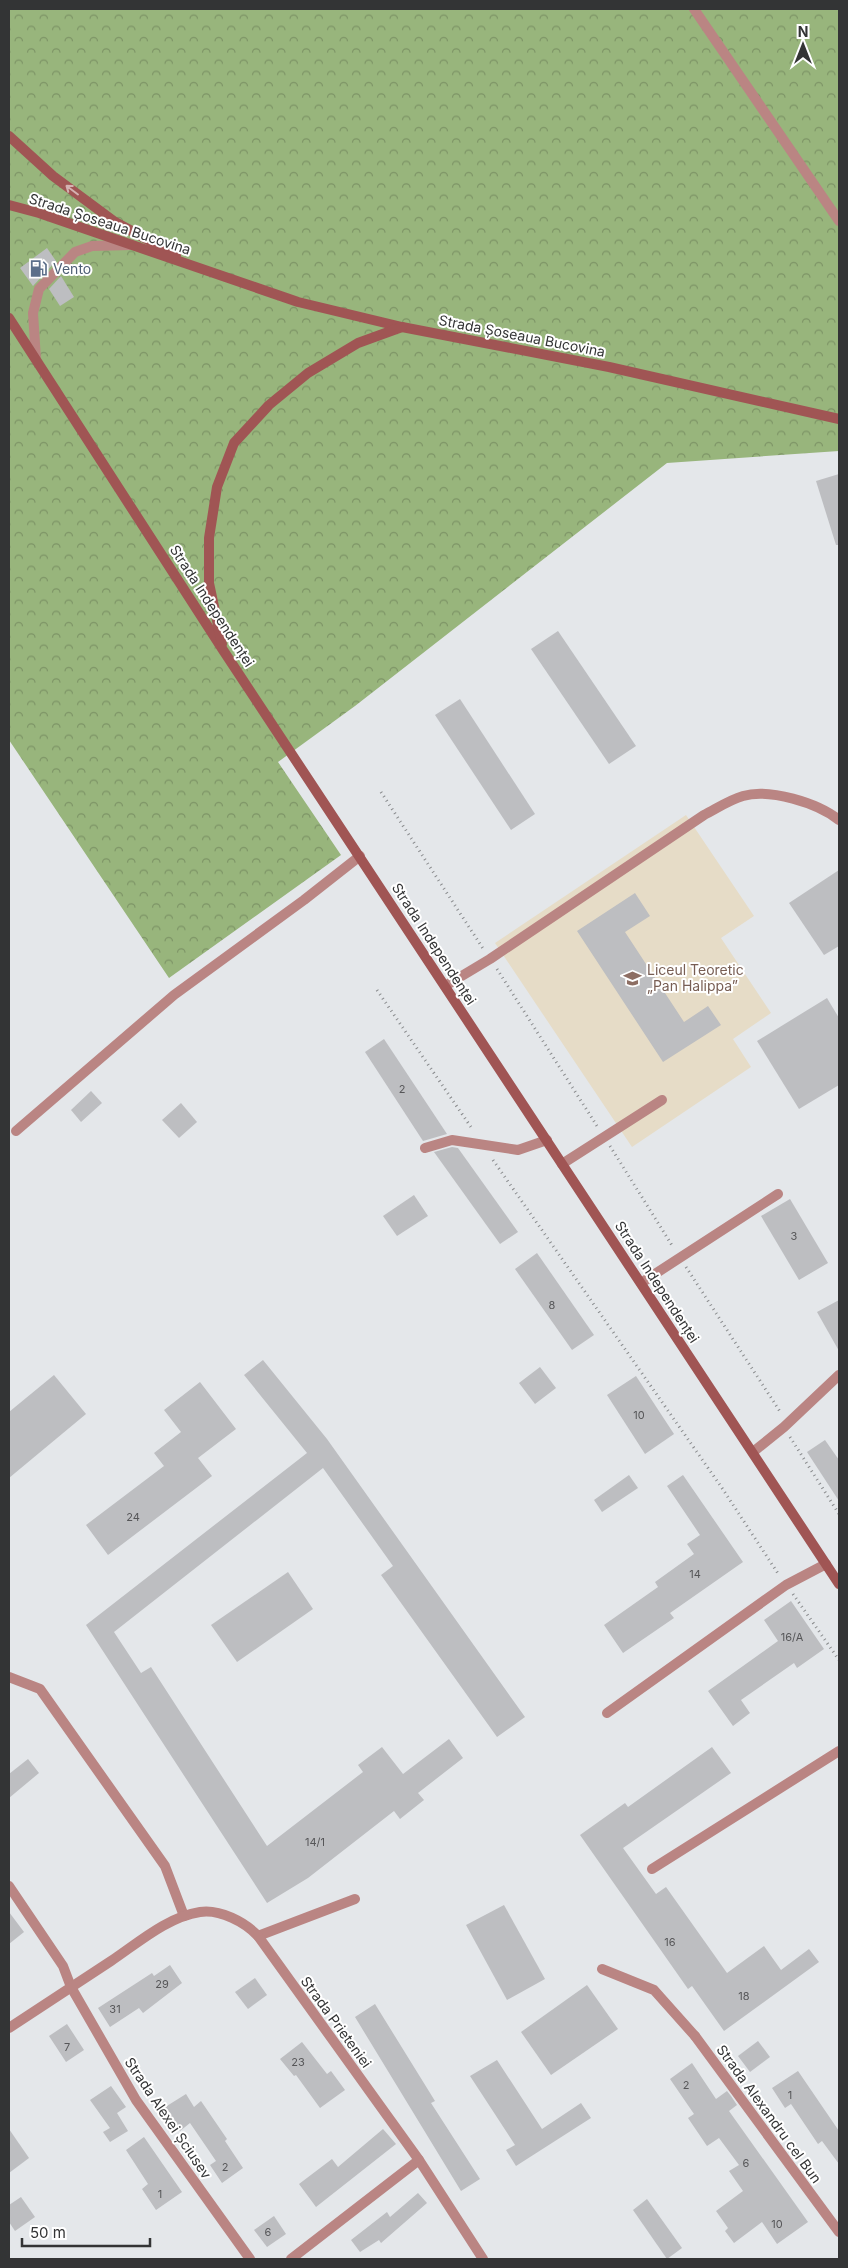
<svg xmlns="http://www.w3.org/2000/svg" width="848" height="2268" viewBox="0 0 848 2268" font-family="Inter,sans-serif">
	<defs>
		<pattern id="forest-crowns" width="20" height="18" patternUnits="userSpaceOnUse" patternTransform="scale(1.25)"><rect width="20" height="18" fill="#98b57c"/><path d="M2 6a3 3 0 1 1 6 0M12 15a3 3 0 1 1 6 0" fill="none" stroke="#7d9466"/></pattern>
	</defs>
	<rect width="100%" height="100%" fill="#e4e7ea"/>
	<polygon fill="#e6dcc7" points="686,815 754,916 721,938 771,1013 733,1039 751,1067 632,1147 495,943"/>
	<polygon fill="url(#forest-crowns)" points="9,9 839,9 839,451 667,463 355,706 278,762 341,855 169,978 9,740"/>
	<g fill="#bdbec1">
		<polygon points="47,248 56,261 33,286 20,268"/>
		<polygon points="61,276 74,297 60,306 49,289"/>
		<polygon points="839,474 839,545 836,545 816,481"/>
		<polygon points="558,631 636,746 609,764 531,649"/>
		<polygon points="460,699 535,814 511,830 435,715"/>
		<polygon points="839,870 839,946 824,955 789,903"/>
		<polygon points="635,893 650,916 625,932 684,1022 708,1006 721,1025 663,1062 577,931"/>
		<polygon points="827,998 839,1018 839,1085 799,1109 757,1041"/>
		<polygon points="384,1039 447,1134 423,1141 365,1052"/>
		<polygon points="91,1091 102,1103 81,1122 71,1110"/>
		<polygon points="181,1103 197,1122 179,1138 162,1120"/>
		<polygon points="452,1147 458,1148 518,1232 500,1244 434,1152"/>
		<polygon points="414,1195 428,1216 397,1236 383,1216"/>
		<polygon points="790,1199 828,1263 799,1280 761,1216"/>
		<polygon points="537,1253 594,1335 572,1350 515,1269"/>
		<polygon points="839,1300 839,1351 817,1312"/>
		<polygon points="263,1360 327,1439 525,1717 497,1737 381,1575 393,1566 323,1468 114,1632 141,1673 151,1667 267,1846 363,1772 358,1765 382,1747 403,1774 449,1739 463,1758 418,1793 424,1800 400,1819 394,1811 308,1878 267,1903 86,1625 307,1453 244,1375"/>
		<polygon points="540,1367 556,1388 535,1404 519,1383"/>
		<polygon points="54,1375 86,1414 9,1478 9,1412"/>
		<polygon points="636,1376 674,1434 645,1454 607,1395"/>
		<polygon points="200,1382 236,1429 198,1458 212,1476 108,1555 86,1525 164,1466 154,1453 181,1432 164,1410"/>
		<polygon points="825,1440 839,1460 839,1501 807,1452"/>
		<polygon points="629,1475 638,1488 602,1512 594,1500"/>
		<polygon points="683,1475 743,1562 670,1613 674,1618 623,1653 604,1625 658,1587 655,1582 694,1554 687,1544 700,1535 667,1486"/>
		<polygon points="288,1572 313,1609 237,1662 211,1625"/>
		<polygon points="791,1601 824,1649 797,1668 794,1663 741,1700 750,1713 733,1726 708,1691 778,1641 764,1620"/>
		<polygon points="712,1747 731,1773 623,1848 656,1894 666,1887 727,1973 764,1946 781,1970 809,1949 819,1962 724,2031 692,1986 688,1989 580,1835 625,1803 628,1807"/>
		<polygon points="28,1759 39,1773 9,1798 9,1774"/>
		<polygon points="504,1905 545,1979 507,2000 466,1925"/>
		<polygon points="9,1912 24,1932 9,1944"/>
		<polygon points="170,1965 182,1983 143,2013 139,2008 110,2027 98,2008 152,1973 154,1976"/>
		<polygon points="255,1978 267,1995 248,2009 235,1992"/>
		<polygon points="587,1985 618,2029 551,2075 521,2032"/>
		<polygon points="375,2004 435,2101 431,2103 480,2179 461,2191 355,2017"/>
		<polygon points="67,2024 84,2050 66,2062 49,2036"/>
		<polygon points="758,2041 770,2057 750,2072 738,2056"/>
		<polygon points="302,2042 327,2074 331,2071 345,2090 320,2108 296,2075 294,2076 280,2059"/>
		<polygon points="497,2060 542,2129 581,2103 591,2118 516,2166 506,2150 515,2145 470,2076"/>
		<polygon points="692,2063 716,2099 727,2091 731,2096 737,2105 729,2111 808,2222 777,2244 762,2222 734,2243 725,2231 728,2228 716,2211 743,2191 729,2171 739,2165 719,2138 707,2146 688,2118 694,2114 670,2079"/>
		<polygon points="798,2071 839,2131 839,2164 822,2141 818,2144 791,2104 785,2108 772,2088"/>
		<polygon points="111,2086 126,2107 117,2113 128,2131 110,2142 103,2132 110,2128 90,2100"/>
		<polygon points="186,2094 194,2107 201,2101 227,2139 225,2141 243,2168 222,2183 210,2165 216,2161 190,2123 180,2131 162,2109"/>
		<polygon points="9,2129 29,2158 9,2173"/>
		<polygon points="383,2129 396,2144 316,2207 299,2184 332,2159 338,2167"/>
		<polygon points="144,2137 182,2192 156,2210 142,2189 148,2184 126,2150"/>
		<polygon points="418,2193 427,2203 381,2243 379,2240 360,2252 351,2240 387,2212 390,2217"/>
		<polygon points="21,2197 35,2217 15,2231 9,2222 9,2205"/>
		<polygon points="647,2199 682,2248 667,2259 633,2210"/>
		<polygon points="274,2216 286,2234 267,2247 254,2230"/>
	</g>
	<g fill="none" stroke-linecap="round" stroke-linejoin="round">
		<g stroke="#898b8d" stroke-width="3" stroke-dasharray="1 4" stroke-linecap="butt">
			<polyline points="381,792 484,950"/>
			<polyline points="497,969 597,1126"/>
			<polyline points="377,990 473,1130"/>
			<polyline points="610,1146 673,1247"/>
			<polyline points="493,1160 722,1488 779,1575"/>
			<polyline points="686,1267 781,1413"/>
			<polyline points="790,1437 839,1514"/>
			<polyline points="793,1594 839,1660"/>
		</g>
		<g stroke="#ba8583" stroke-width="10">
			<polyline points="36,359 33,313 39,289 75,252 92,246 131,245"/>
			<path d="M 445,986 L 490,959 L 704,815 C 716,809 729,800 743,796 C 769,788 818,803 839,820"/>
			<polyline points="16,1131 174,995 304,900 360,856"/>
			<polyline points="425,1148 452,1140 518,1150 547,1140"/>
			<polyline points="562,1164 662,1100"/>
			<polyline points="641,1283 778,1194"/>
			<polyline points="9,1677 40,1689 165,1866 184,1916"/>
			<polyline points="607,1713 786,1585 826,1564"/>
			<polyline points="652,1869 839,1751"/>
			<polyline points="9,1886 63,1966 71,1987"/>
			<polyline points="258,1936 355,1899"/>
			<polyline points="602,1969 654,1990 695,2036"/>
		</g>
		<g stroke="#ba8583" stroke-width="10">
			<polyline points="694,9 839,221"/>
			<polyline points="753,1452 784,1427 839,1375"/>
			<polyline points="71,1987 136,2100 250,2259"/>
			<path d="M 9,2028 C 43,2006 77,1983 111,1961 C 138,1943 167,1917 200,1912 C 220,1909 245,1922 258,1936 L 419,2160 L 483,2259"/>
			<polyline points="695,2036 839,2232"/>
			<polyline points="291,2259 419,2160"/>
		</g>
		<g stroke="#a05554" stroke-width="10">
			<polyline points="9,136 53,176 115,222 176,255"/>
			<polyline points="9,205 39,213 298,302 402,327 609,367 839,419"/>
			<polyline points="9,318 223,650 839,1584"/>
			<polyline points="222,644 209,583 209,538 217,487 234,443 269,405 308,373 358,343 402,327"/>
		</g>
	</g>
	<defs><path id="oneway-shaft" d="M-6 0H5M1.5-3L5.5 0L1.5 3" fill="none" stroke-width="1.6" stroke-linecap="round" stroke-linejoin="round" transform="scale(1.25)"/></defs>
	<use stroke="#d4b2b2" href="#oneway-shaft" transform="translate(72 190) rotate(-143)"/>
	<defs>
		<symbol id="fuel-bare" viewBox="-9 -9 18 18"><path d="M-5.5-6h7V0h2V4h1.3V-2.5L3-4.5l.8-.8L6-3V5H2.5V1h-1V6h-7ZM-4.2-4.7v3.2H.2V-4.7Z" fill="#5c6f8a" stroke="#fff" stroke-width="2.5" paint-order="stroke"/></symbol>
		<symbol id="school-bare" viewBox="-9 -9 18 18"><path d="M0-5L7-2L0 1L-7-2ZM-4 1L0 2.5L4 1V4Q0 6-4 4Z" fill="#8d6e63" stroke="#fff" stroke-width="2.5" paint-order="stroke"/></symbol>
	</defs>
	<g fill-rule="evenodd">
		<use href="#fuel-bare" x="26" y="256" width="25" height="25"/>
		<use href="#school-bare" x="620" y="966" width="25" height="25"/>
	</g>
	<g text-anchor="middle" stroke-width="4" stroke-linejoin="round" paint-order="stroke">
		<g font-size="11" fill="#565658">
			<text x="402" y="1093">2</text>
			<text x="794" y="1240">3</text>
			<text x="552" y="1309">8</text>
			<text x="639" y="1419">10</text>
			<text x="133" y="1521">24</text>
			<text x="695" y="1578">14</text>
			<text x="792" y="1641">16/A</text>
			<text x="315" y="1846">14/1</text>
			<text x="670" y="1946">16</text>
			<text x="162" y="1988">29</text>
			<text x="744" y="2000">18</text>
			<text x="115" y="2013">31</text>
			<text x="67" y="2051">7</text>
			<text x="298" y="2066">23</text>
			<text x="686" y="2089">2</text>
			<text x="790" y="2099">1</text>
			<text x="746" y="2167">6</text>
			<text x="225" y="2171">2</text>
			<text x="160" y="2198">1</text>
			<text x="777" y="2228">10</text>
			<text x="268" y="2236">6</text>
		</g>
		<g font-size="14" fill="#333435" stroke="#fff">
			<text transform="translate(110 224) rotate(18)" y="5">Strada Șoseaua Bucovina</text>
			<text transform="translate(522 336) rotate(11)" y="5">Strada Șoseaua Bucovina</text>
			<text transform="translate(212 606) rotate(57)" y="5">Strada Independenței</text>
			<text transform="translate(434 944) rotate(57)" y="5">Strada Independenței</text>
			<text transform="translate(657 1282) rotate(57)" y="5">Strada Independenței</text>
			<text transform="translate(336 2022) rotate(54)" y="5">Strada Prieteniei</text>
			<text transform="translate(769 2114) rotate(54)" y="5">Strada Alexandru cel Bun</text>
			<text transform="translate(168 2118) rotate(56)" y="5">Strada Alexei Șciusev</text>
		</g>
		<g font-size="14" fill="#4e5e75" stroke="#fff" text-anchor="start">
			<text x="53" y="274">Vento</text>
		</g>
		<g font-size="14" fill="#785e54" stroke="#fff" text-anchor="start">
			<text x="647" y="975">Liceul Teoretic<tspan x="647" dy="16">„Pan Halippa”</tspan></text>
		</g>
	</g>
	<rect width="848" height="2268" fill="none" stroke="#333435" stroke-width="20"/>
	<g transform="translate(803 45)" stroke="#ffffff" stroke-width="4" paint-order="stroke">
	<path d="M0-4L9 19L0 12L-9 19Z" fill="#333435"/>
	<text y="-8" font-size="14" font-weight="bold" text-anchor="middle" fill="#333435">N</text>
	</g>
	<path d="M22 2238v8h128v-8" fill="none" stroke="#333435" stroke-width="2.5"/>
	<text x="30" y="2238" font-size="15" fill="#333435" stroke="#ffffff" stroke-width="4" paint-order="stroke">50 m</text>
</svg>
